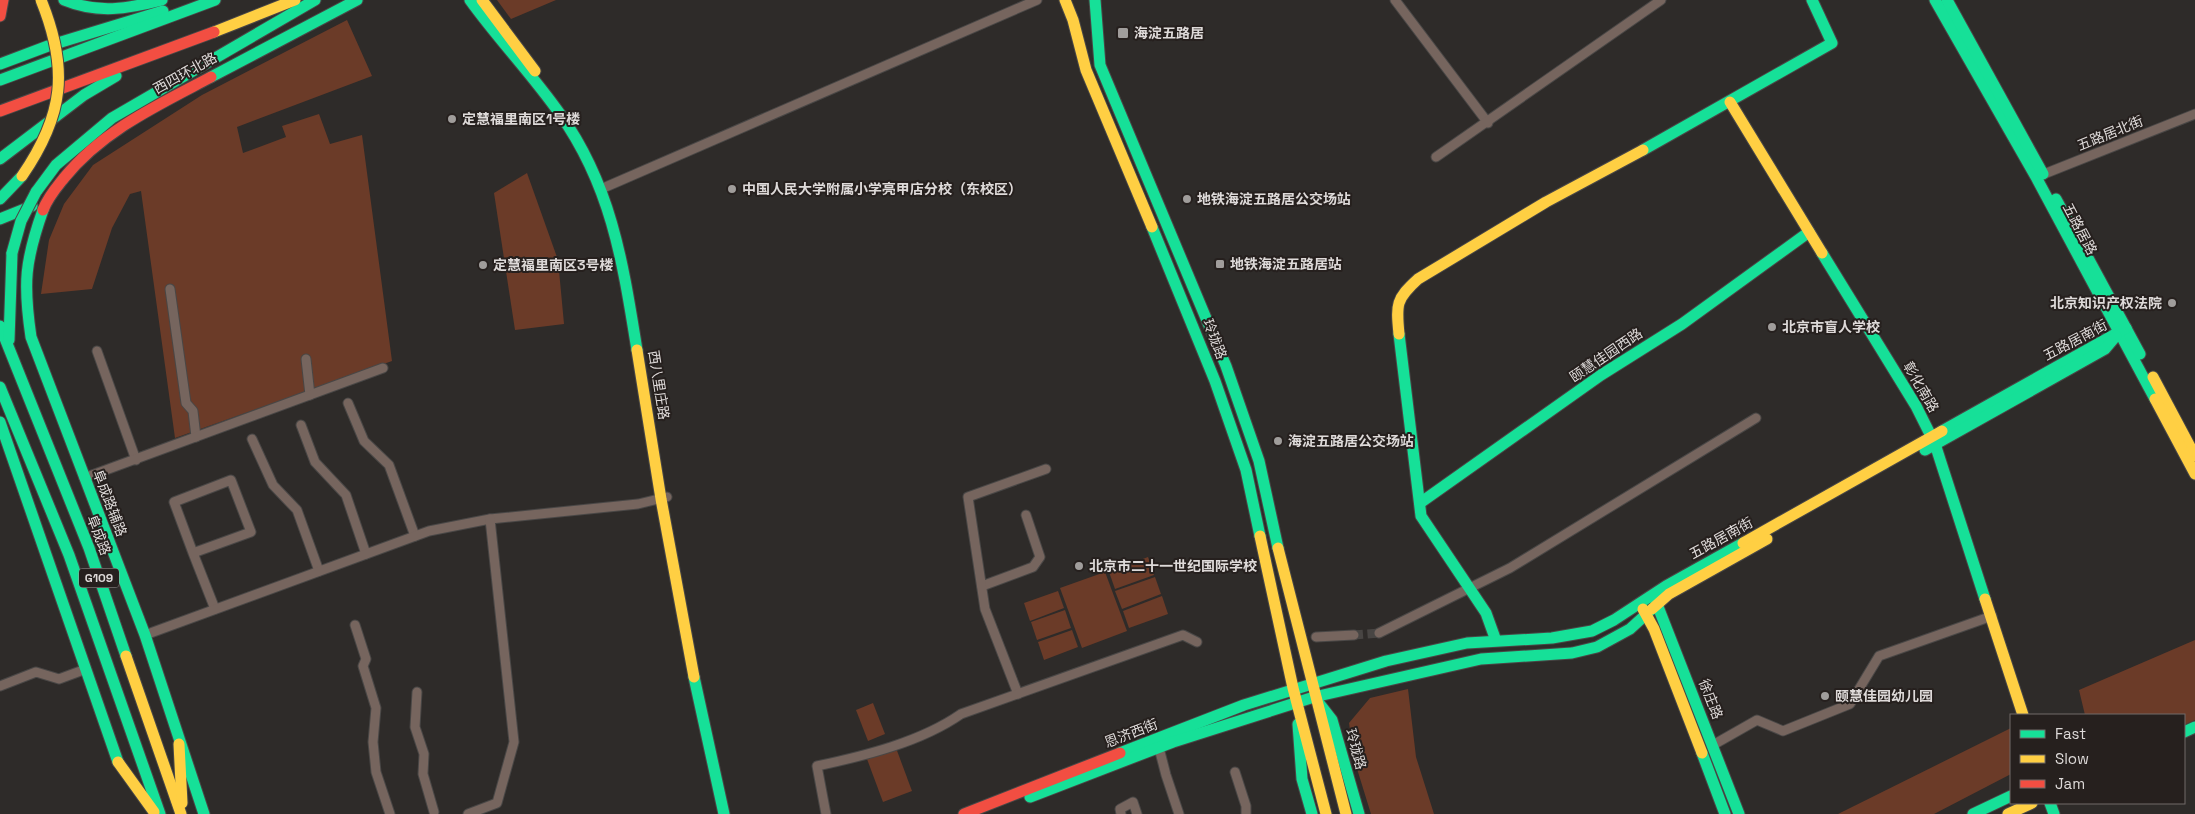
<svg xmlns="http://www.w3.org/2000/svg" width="2195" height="814" viewBox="0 0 2195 814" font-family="'Space Grotesk','Noto Sans SC',sans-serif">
	<rect width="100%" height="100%" fill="#2e2b29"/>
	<g fill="#6b3b28">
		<polygon points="497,0 556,0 511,19"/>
		<polygon points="347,20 372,76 237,127 243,153 286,137 282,126 319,114 330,144 362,135 392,361 175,438 141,191 130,194 112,228 92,289 41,294 49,240 64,204 93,165 202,95"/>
		<polygon points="527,173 558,260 564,324 515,330 494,193"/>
		<polygon points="1148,557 1154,575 1115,589 1109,572"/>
		<polygon points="1105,572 1127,631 1082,648 1060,588"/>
		<polygon points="1155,577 1161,594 1122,609 1115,591"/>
		<polygon points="1058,591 1064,608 1030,621 1024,603"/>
		<polygon points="1162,596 1168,614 1129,628 1123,611"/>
		<polygon points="1065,610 1071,628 1037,640 1031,622"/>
		<polygon points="1072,630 1078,647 1044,660 1038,642"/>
		<polygon points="2195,640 2195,720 2184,725 2184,715 2085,715 2079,690"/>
		<polygon points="1408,689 1416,757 1434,814 1371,814 1354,759 1349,723 1370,698"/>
		<polygon points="873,703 885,734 868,741 856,710"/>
		<polygon points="2011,728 2011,774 1934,814 1838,814"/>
		<polygon points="896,748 912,791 883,802 867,759"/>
	</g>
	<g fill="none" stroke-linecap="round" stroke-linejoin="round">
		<polyline stroke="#484543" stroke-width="9" stroke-dasharray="9 4.5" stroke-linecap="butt" points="1354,635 1379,633"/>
		<defs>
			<g id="street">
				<polyline points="1395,0 1488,123"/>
				<polyline points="1436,157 1661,0"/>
				<polyline points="2039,176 2195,114"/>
				<polyline points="601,189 1037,0"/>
				<polyline points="170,289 186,403 193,411 196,437"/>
				<polyline points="97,351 136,460"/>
				<polyline points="306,359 310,395"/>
				<polyline points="348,403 364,441 389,465 415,536"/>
				<polyline points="301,425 315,462 346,495 366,554"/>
				<polyline points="252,439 273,485 297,510 319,571"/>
				<polyline points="84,478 383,368"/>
				<polyline points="193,553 174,502 231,480 251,532 193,553 215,609"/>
				<polyline points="982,586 1033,567 1040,557 1026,515"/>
				<polyline points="355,625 366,659 363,666 376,708 373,742 376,772 390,814"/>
				<polyline points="1379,633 1510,568 1756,418"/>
				<polyline points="145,635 429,531 490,519 638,504 667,497"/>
				<polyline points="1316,637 1354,635"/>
				<polyline points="0,686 36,672 59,679 86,669"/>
				<polyline points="417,692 415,727 424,754 423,774 434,812"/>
				<polyline points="1018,694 985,609 968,497 1046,469"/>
				<polyline points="1713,745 1757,720 1783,731 1850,704 1879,656 1992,616"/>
				<polyline points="1159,748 1166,775 1179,814"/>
				<polyline points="1235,772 1246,806 1246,814"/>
				<polyline points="468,814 497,803 514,742 490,519"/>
				<path d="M 826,814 L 817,766 C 864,756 921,742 961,714 L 1183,635 L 1197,642"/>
				<polyline points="1121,814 1120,809 1133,802 1137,814"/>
			</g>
			<g id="fast">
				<path d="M 64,0 C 98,14 127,9 162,0"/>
				<path d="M 470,0 C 498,39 532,74 560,114 C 612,187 623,264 637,350"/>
				<polyline points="1095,0 1100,65 1226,366 1259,461 1278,548"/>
				<polyline points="1935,0 2036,177 2155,399"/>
				<polyline points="1947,0 2043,174"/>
				<polyline points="0,64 48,46 163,11"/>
				<polyline points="211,77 357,0"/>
				<polyline points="0,80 215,0"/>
				<polyline points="1643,150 1832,43 1812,0"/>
				<polyline points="0,159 84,95 116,76"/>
				<polyline points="36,192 56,165 112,118 315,0"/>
				<polyline points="0,199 22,176"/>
				<polyline points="2056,199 2140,354"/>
				<path d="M 43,210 C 25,261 23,283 31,337 L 145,635 L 204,814"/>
				<polyline points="0,219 32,206"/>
				<polyline points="1152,227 1215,381 1246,470 1260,536"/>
				<polyline points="1822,253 1916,406 1935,444 1985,599"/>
				<polyline points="0,326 89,548 126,656"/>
				<polyline points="1399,334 1421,516 1486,613 1495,638"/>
				<polyline points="9,340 12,253"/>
				<polyline points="0,387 69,555 160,814"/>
				<polyline points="0,422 118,762"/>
				<polyline points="1942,431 2126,328"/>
				<polyline points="1925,450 2105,349 2116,336"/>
				<polyline points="1420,503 1601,375 1682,324 1809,232"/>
				<polyline points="1655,599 1739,814"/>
				<polyline points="694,677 724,814"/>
				<polyline points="1318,702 1332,720 1359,814"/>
				<polyline points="1298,724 1302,779 1312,814"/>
				<polyline points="2184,732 2195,727"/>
				<polyline points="1120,753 1244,705 1386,661 1467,643 1552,638 1592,631 1614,620 1666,586 1743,543"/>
				<polyline points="1702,753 1725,814"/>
				<polyline points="1030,797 1173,742 1314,697 1481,659 1572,653 1597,647 1630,629 1652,609"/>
				<polyline points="2050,803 2054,814"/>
				<polyline points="1973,814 2011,796"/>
			</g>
			<g id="slow">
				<polyline points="482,0 535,71"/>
				<polyline points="1065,0 1073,20 1086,70 1152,227"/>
				<polyline points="214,32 295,0"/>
				<polyline points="1730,102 1822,253"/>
				<path d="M 1399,334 C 1396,304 1396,299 1418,279 L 1546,202 L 1643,150"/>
				<polyline points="637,350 661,499 694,677"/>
				<polyline points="2153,377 2195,456"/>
				<polyline points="2155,399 2195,474"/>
				<polyline points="1260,536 1293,688 1326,814"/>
				<polyline points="1743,543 1942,431"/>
				<polyline points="1278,548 1346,814"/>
				<polyline points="1985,599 2023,715"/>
				<polyline points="1643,609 1654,629 1702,753"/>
				<polyline points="1652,609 1669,594 1767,539"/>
				<polyline points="126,656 181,814"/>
				<polyline points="179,744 182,803"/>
				<polyline points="118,762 154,812"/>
				<polyline points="2008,814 2032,803"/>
			</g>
			<g id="jam">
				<polyline points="0,16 3,0"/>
				<polyline points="0,111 214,32"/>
				<path d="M 43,210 C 48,197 56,188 64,178 C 103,130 158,105 211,77"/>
				<polyline points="964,814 1120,753"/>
			</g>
		</defs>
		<use href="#street" stroke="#494746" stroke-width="11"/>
		<use href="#fast" stroke="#494746" stroke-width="13"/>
		<use href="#slow" stroke="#494746" stroke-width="13"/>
		<use href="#jam" stroke="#494746" stroke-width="13"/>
		<use href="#street" stroke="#76655e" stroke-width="9"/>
		<use href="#fast" stroke="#16e098" stroke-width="11"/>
		<use href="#slow" stroke="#ffcf43" stroke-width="11"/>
		<use href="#jam" stroke="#f24e42" stroke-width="11"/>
		<defs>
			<polyline id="fast-bridge" points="12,253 21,221 36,192"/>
			<path id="slow-bridge" d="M 22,176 C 64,115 69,69 41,0"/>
		</defs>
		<use href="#fast-bridge" stroke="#494746" stroke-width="13" stroke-linecap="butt"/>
		<use href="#slow-bridge" stroke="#494746" stroke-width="13" stroke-linecap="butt"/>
		<use href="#fast-bridge" stroke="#16e098" stroke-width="11"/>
		<use href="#slow-bridge" stroke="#ffcf43" stroke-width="11"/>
	</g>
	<g fill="#a09d9b" stroke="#26201e" stroke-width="2">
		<rect x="1117" y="27" width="12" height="12" rx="2.5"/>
		<circle cx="452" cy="119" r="5"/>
		<circle cx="732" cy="189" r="5"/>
		<circle cx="1187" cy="199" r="5"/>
		<rect x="1215" y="259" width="10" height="10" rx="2.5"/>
		<circle cx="483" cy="265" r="5"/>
		<circle cx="2172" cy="303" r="5"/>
		<circle cx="1772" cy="327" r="5"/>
		<circle cx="1278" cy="441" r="5"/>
		<circle cx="1079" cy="566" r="5"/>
		<circle cx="1825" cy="696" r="5"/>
	</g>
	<g text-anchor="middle" stroke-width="4" stroke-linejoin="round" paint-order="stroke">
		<rect fill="#26201e" stroke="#a7a2a1" stroke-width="1" x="79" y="568.5" width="40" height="19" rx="4"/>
		<g font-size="12" font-weight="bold" fill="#dedad9">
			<text x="99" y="582">G109</text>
		</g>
		<g font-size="14" font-weight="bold" fill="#dedad9" stroke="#26201e" text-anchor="start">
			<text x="1134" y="38">海淀五路居</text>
			<text x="462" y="124">定慧福里南区1号楼</text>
			<text x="742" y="194">中国人民大学附属小学亮甲店分校（东校区）</text>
			<text x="1197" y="204">地铁海淀五路居公交场站</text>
			<text x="1230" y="269">地铁海淀五路居站</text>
			<text x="493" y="270">定慧福里南区3号楼</text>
			<text x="2162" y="308" text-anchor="end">北京知识产权法院</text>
			<text x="1782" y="332">北京市盲人学校</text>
			<text x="1288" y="446">海淀五路居公交场站</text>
			<text x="1089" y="571">北京市二十一世纪国际学校</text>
			<text x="1835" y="701">颐慧佳园幼儿园</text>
		</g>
		<g font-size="14" fill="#dedad9" stroke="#26201e">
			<text transform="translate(185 73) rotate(-29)" y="5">西四环北路</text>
			<text transform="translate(2110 133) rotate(-22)" y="5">五路居北街</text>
			<text transform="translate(2080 229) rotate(62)" y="5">五路居路</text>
			<text transform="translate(1215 339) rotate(69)" y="5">玲珑路</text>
			<text transform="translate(2075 340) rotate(-28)" y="5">五路居南街</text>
			<text transform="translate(1606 355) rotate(-34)" y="5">颐慧佳园西路</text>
			<text transform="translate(659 385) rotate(81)" y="5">西八里庄路</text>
			<text transform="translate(1921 387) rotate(60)" y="5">彰化南路</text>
			<text transform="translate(110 503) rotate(69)" y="5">阜成路辅路</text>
			<text transform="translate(99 535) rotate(69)" y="5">阜成路</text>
			<text transform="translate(1721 538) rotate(-29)" y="5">五路居南街</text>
			<text transform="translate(1711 699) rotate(69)" y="5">徐庄路</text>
			<text transform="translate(1131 733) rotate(-21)" y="5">恩济西街</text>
			<text transform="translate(1356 749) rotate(74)" y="5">玲珑路</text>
		</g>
	</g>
	<rect x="2010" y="714" width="175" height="90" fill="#26201e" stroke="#706a69"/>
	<rect x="2020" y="730" width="25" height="8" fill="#16e098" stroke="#706a69"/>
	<text x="2055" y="739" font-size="15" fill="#dedad9">Fast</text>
	<rect x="2020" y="755" width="25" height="8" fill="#ffcf43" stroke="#706a69"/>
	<text x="2055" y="764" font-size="15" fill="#dedad9">Slow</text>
	<rect x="2020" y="780" width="25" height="8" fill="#f24e42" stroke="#706a69"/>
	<text x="2055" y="789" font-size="15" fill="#dedad9">Jam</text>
</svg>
